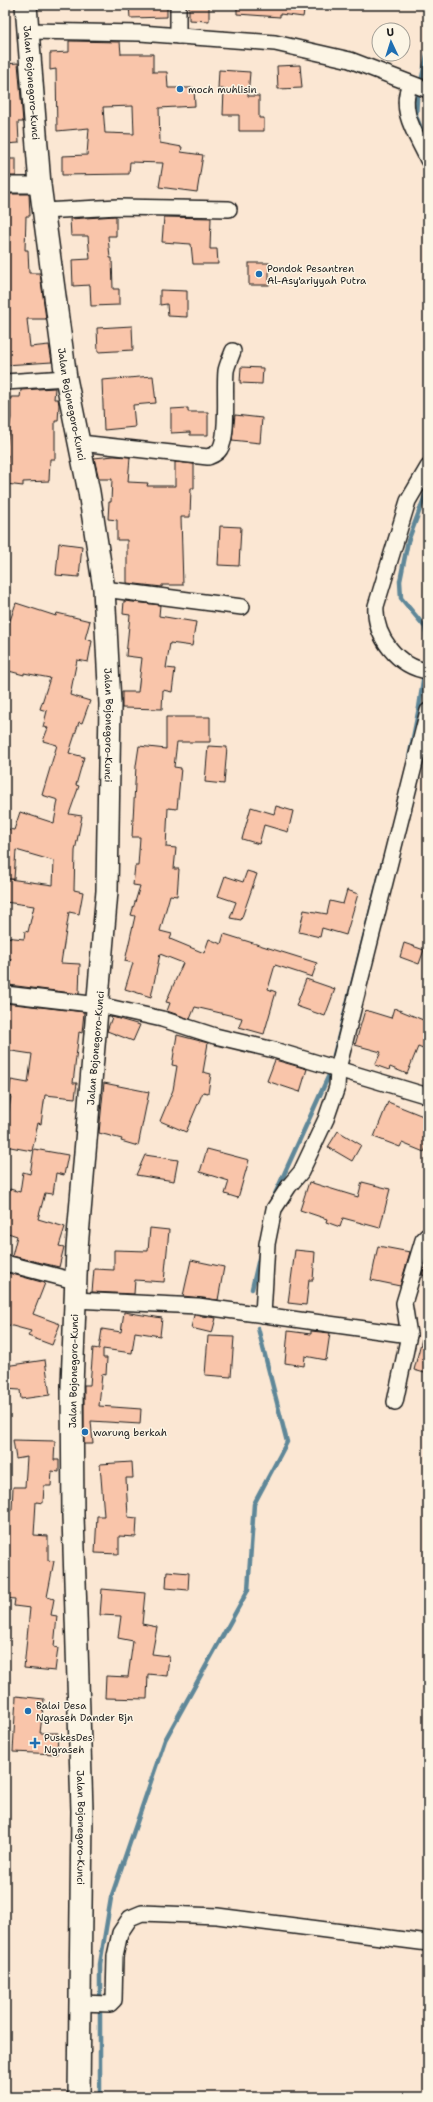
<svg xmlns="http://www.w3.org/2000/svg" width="433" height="2102" viewBox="0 0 433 2102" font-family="'Shantell Sans',sans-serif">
	<rect width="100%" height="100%" fill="#fbe7d3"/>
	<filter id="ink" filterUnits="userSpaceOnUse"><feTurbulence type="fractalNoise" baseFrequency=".025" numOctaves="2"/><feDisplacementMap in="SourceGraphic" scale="8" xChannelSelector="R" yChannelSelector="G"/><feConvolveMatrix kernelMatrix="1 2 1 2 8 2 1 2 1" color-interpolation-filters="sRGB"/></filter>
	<g filter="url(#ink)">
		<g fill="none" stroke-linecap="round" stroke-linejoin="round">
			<g stroke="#5e8798" stroke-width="4.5">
				<polyline points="425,138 416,116 417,99 428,51"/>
				<polyline points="409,758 419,708 428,645 425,627 401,598 400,581 408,541 428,488"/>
				<polyline points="271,1203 329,1075 383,862"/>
				<polyline points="252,1289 260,1254"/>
				<polyline points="100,2097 100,1964 111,1898 165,1740 248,1590 254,1504 287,1442 258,1328"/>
			</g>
		</g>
		<g fill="#f9c5aa" stroke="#1c1c1c" fill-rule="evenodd">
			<polygon points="129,5 167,5 167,17 130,18"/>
			<polygon points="189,5 209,5 209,21 189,20"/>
			<polygon points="237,5 305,5 303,17 280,14 280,17 237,14"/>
			<path d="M 69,41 L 120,42 L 121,54 L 153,54 L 153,72 L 167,72 L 168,88 L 194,88 L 195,106 L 159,108 L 160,143 L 182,147 L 181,152 L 203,155 L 197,192 L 159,187 L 163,163 L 130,162 L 129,174 L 62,175 L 62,156 L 87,155 L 89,128 L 57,131 L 56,69 L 50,70 L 50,53 L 69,52 ZM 133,106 L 134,134 L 105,133 L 103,107 Z"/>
			<polygon points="18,63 23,122 18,122 19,143 5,144 5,64"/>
			<polygon points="300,65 302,88 278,89 277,66"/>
			<polygon points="219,70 250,72 248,96 259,96 259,118 264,118 264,131 239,131 239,115 223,115 224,89 218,89"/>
			<rect x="5" y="159" width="11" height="17"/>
			<polygon points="5,194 29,194 30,216 26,216 25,250 28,250 29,273 40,273 46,319 27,319 30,347 49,345 52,362 5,365"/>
			<polygon points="116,216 116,236 108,236 110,258 112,258 113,289 119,289 119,305 91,306 90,285 73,286 72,260 90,259 88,236 71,236 70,219"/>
			<polygon points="164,217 211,218 210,249 217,249 218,264 193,264 191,244 162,242"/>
			<rect x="249" y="263" width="20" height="22"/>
			<polygon points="160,290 187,291 187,317 168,316 167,304 160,305"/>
			<polygon points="132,326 133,350 98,352 97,328"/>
			<polygon points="241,367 263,368 262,384 240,383"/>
			<polygon points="153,376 156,403 133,405 135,427 104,430 102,380"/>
			<polygon points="55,388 54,399 58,399 59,405 58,421 55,421 55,459 50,459 49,481 23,482 23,486 6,484 8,455 5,455 11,418 11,397 20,397 21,390"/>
			<polygon points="188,408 188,412 208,412 208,435 190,435 190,432 171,433 171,409"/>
			<polygon points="235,415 262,418 260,443 232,440"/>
			<polygon points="114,456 130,457 128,482 148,483 147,486 175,486 175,462 194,464 194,488 191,488 190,517 181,517 183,585 162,585 162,587 127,583 127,540 117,540 117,520 108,519 109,502 111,502 112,479 99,479 94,458"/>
			<polygon points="220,526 241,527 239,566 218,565"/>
			<polygon points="59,543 82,546 79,577 56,575"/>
			<polygon points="124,601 160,605 159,616 196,622 192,646 170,643 166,668 175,669 172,692 163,690 162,709 122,708 122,692 138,692 142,658 126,656 130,615 123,614"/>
			<path d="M 16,603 L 56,616 L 57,613 L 90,621 L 85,639 L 92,641 L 88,662 L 77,660 L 70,695 L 90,701 L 82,723 L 79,722 L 69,753 L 84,757 L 76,785 L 79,786 L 69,814 L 82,816 L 75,851 L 74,890 L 83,892 L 79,914 L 69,912 L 61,963 L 80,964 L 79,994 L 9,985 L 10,978 L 6,977 L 11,959 L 5,959 L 5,937 L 24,939 L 25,931 L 28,932 L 34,906 L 5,902 L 5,839 L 8,829 L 14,830 L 20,812 L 54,823 L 58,800 L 42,795 L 57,745 L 43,741 L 48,728 L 43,727 L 47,711 L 40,709 L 50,678 L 24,673 L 24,675 L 5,670 L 5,635 ZM 16,850 L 54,861 L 53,885 L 9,879 L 14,879 Z"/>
			<polygon points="166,717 210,717 210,742 177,742 174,767 181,768 177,809 168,808 166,847 176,848 174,869 179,869 177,896 170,895 160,931 172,934 170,939 204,953 209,939 221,944 224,934 317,963 312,977 275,965 268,989 276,992 264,1034 239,1027 242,1018 195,1007 190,1019 167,1011 170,1003 166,1002 183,963 160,954 151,997 125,989 133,963 125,961 135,916 131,915 140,886 133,885 135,866 138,866 140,837 132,837 136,766 139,746 166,749"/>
			<polygon points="208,746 227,747 224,784 205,782"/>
			<polygon points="276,806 293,811 288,832 264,825 259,844 242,839 251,807 274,814"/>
			<polygon points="247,871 257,874 241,920 230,918 236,902 218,896 225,876 243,882"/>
			<polygon points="347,890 358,894 346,935 322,928 320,937 299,932 304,910 327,914 330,901 343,904"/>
			<polygon points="404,943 424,950 419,964 400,957"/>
			<polygon points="306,979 335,989 325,1016 296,1006"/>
			<polygon points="5,1003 84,1012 82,1033 79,1032 73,1083 77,1083 75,1098 45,1095 41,1124 38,1123 32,1151 5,1146 5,1121 7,1122 11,1096 9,1096 11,1080 28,1083 32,1054 5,1050"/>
			<polygon points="394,1008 428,1022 428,1051 418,1047 407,1074 390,1067 389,1070 375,1065 381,1052 355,1045 365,1010 391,1018"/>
			<polygon points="112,1017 140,1025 133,1041 107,1031"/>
			<polygon points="177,1035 208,1043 203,1072 211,1074 208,1093 203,1092 186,1132 160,1121 173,1090 177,1066 172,1065"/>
			<polygon points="275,1060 307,1069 300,1092 267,1081"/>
			<polygon points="104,1083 149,1092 138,1146 121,1141 122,1139 99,1133"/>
			<polygon points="388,1102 428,1118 428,1143 424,1152 402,1143 400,1147 374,1137"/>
			<polygon points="338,1131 361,1145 352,1161 328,1147"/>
			<polygon points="34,1149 68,1155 64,1175 56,1173 53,1194 45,1193 38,1219 65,1227 59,1246 64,1247 59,1267 12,1256 17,1236 5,1232 5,1209 10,1189 20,1192 23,1172 30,1174"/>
			<polygon points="207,1149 249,1160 238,1198 225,1194 229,1181 200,1172"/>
			<polygon points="145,1155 178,1160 174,1181 136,1175"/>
			<polygon points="309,1182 358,1197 362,1182 390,1189 380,1228 343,1218 340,1227 326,1222 327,1219 300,1210"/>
			<polygon points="150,1228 169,1230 164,1282 135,1280 134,1294 92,1292 94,1269 114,1270 114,1250 148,1251"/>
			<polygon points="378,1246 410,1252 400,1286 371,1280"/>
			<polygon points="295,1250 315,1252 313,1280 309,1280 306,1305 288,1303"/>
			<polygon points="428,1255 428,1276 422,1275"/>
			<polygon points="191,1260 224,1267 218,1300 183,1296"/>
			<polygon points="5,1272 45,1283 33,1314 60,1324 52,1345 28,1336 31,1331 5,1324"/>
			<polygon points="124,1312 162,1318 160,1336 135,1332 132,1353 103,1349 103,1358 107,1358 106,1375 102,1374 99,1406 141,1409 140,1424 91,1421 93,1444 84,1444 84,1385 90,1385 93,1348 99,1349 102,1329 121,1332"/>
			<polygon points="194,1315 216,1318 212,1333 191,1328"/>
			<polygon points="288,1331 311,1334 311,1331 330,1333 326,1360 305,1356 304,1366 285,1363"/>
			<polygon points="424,1331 428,1331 428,1374 414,1370"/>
			<polygon points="208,1336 234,1337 231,1377 205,1375"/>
			<polygon points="45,1360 50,1395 21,1399 20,1390 5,1389 5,1366"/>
			<polygon points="13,1440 55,1441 54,1460 59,1460 59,1472 52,1471 51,1486 44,1486 43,1503 36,1502 34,1535 48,1536 48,1560 54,1561 47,1597 54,1599 51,1615 57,1616 54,1647 58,1648 55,1671 24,1668 30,1608 14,1606 15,1599 5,1598 5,1510 12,1510 13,1487 25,1487 27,1457 16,1459"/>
			<polygon points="132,1462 133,1478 126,1478 128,1517 137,1518 136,1537 119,1536 119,1554 95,1553 97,1516 104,1516 100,1464"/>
			<polygon points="167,1571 189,1573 188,1590 166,1588"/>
			<polygon points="102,1589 145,1593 142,1624 157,1627 152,1654 169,1656 167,1676 148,1674 147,1699 105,1698 106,1676 128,1677 133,1641 118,1638 121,1616 100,1615"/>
			<polygon points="16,1696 44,1699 40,1733 58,1733 57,1754 13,1752"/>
		</g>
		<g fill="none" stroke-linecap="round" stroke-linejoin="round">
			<defs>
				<g id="minor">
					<polyline points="28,31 140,33 275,43 350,60 428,90"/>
					<polyline points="178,36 178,5"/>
					<path d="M 410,84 C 398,112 417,135 428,160"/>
					<polyline points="5,185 40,185"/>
					<polyline points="43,211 118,207 229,209"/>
					<polyline points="5,382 66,378"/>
					<path d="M 80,443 L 208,457 C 213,455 217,454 220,449 C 229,435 224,389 226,371 C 227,365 231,357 233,351"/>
					<path d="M 428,467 L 408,501 L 376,606 C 374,637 398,667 428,671"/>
					<polyline points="104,589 242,607"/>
					<polyline points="5,994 99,1005 162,1019 215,1036 274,1050 428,1096"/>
					<polyline points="5,1263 75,1281"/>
					<polyline points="74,1300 198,1306 409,1335"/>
					<polyline points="263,1315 267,1244 274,1209 289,1186 301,1172 326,1119 337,1087 338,1069 428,711"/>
					<polyline points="395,1402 409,1335 404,1303 423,1240 428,1235"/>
					<polyline points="80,2003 110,2004 114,2000 115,1956 120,1933 130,1918 142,1913 217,1916 428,1943"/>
				</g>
				<g id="secondary">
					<path id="s1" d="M 26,5 L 40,185 L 66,378 L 89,492 L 104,589 L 110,704 L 107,891 L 77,1248 L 72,1386 L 73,1516 L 82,1811 L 79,2097"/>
				</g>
			</defs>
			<use href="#minor" stroke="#1c1c1c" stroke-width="18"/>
			<use href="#secondary" stroke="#1c1c1c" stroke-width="24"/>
			<use href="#minor" stroke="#fcf5e5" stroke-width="15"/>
			<use href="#secondary" stroke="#fcf5e5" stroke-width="21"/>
		</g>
	</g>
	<g fill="#1f6fb2" stroke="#fcf5e5" stroke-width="1.5">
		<circle cx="180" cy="89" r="4"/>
		<circle cx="259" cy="274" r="4"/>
		<circle cx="85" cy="1432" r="4"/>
		<circle cx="28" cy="1711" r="4"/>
		<path d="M33 1737h4v4h4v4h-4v4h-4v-4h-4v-4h4z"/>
	</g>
	<g text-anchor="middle" stroke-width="3" stroke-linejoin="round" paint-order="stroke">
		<g font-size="10" fill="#1c1c1c" stroke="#fcf5e5">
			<text dy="4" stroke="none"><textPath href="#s1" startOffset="78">Jalan Bojonegoro-Kunci</textPath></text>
			<text dy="4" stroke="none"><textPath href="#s1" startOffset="402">Jalan Bojonegoro-Kunci</textPath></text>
			<text dy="4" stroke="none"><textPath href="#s1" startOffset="726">Jalan Bojonegoro-Kunci</textPath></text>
			<text transform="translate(95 1048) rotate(-85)" y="4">Jalan Bojonegoro-Kunci</text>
			<text transform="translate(73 1371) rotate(-89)" y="4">Jalan Bojonegoro-Kunci</text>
			<text dy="4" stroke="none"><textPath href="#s1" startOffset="1830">Jalan Bojonegoro-Kunci</textPath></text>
		</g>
		<g font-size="10" fill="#1c1c1c" stroke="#fcf5e5" text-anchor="start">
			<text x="188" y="93">moch muhlisin</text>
			<text x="267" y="272">Pondok Pesantren<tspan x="267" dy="12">Al-Asy'ariyyah Putra</tspan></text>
			<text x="93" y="1436">warung berkah</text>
			<text x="36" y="1709">Balai Desa<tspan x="36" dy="12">Ngraseh Dander Bjn</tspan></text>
			<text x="44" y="1741">PuskesDes<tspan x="44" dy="12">Ngraseh</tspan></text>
		</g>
	</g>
	<rect width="433" height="2102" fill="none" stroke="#fcf5e5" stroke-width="20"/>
	<rect x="10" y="10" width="413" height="2082" fill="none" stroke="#1c1c1c" stroke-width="1.5" filter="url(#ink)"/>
	<g transform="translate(391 42) rotate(356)"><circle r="19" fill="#fcf5e5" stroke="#a29e95"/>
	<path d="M0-3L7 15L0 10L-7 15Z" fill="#1f6fb2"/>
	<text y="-6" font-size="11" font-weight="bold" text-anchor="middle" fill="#1c1c1c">U</text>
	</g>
</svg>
